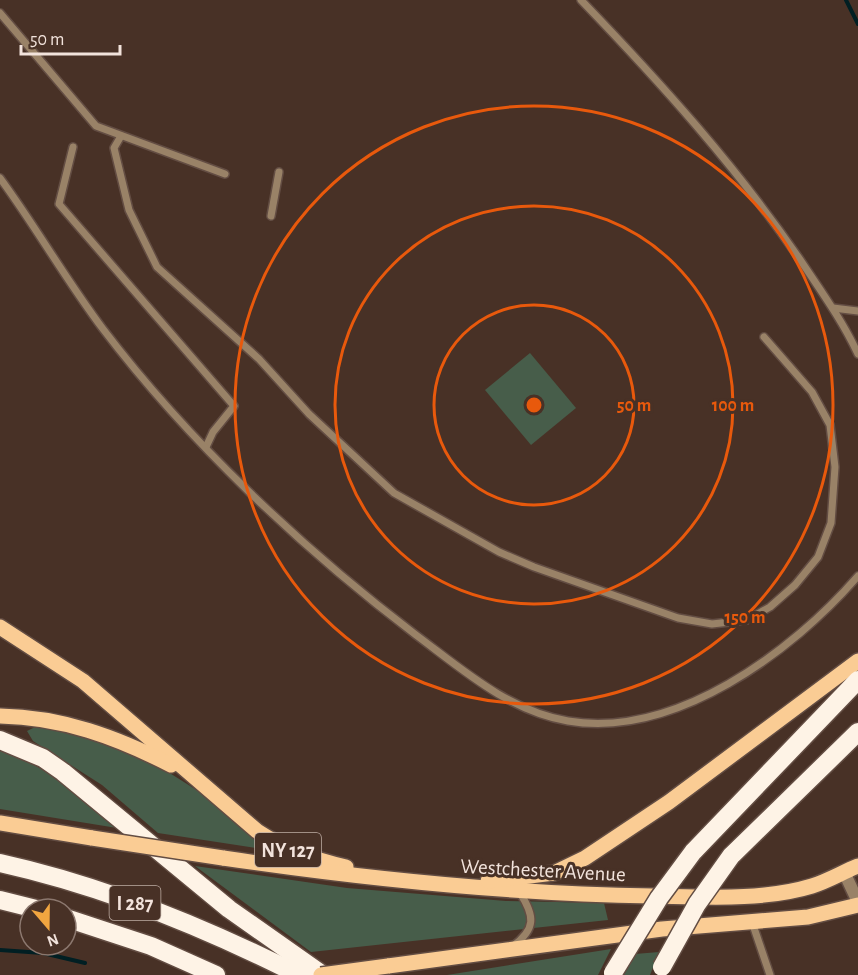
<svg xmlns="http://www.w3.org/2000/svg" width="858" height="975" viewBox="0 0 858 975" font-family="'Alegreya Sans',sans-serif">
	<rect width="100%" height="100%" fill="#483126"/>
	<g fill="#475d4a">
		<polygon points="530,353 576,408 531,445 485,390"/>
		<polygon points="35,727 75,732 157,765 206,796 269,850 158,833 102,785 33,741 27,731"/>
		<path d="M 0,750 C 45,764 82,798 117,828 L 0,809 Z"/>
		<polygon points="195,866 347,888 506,901 604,903 608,920 311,952"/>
		<polygon points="611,949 598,975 447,975"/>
		<polygon points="659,952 650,975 624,975 635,954"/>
	</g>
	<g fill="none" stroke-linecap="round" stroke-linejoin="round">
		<g stroke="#011f23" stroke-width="4">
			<polyline points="846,0 858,24"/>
			<polyline points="0,950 43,953 85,963"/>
		</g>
		<defs>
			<g id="service">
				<path d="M 581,0 C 660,82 736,166 801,261 C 821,291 842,320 858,354"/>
				<polyline points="0,13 96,126 225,174"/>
				<polyline points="121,136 114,148 129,210 157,267 259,359 309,414 394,493 499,552 534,567 678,618 712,624 747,620 770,607 795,585 818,557 831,523 835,467 830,425 812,392 764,337"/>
				<polyline points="73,147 59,204 234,406 213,432 206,447"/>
				<path d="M 0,178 C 36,227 66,280 103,329 C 189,442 303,549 416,635 C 463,670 509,711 568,721 C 675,739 792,652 858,576"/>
				<polyline points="271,216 279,172"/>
				<polyline points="833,308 858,311"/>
				<polyline points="752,922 770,975"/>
				<path d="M 513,946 C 536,929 535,916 520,893"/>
			</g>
			<polyline id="tertiary" points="844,872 858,902"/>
			<g id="primary">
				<path d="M 0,627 L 83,681 L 257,831 C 286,850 313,859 346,867"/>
				<path d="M 0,716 C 62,717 116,737 171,765"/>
				<polyline points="0,823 92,838"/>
				<path d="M 223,858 C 366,879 509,894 653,896 C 704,897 763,901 812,886 C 828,881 843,872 858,866"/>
				<polyline points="488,881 554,873 585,858 669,802 858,661"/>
				<polyline points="388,966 662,929 808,917 858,905"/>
			</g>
			<g id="motorway">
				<polyline points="0,740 43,758 63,772 229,909 323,975"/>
				<polyline points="693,852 858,680"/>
				<polyline points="731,856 858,732"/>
				<path d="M 0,863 C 104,886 204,927 299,975"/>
				<polyline points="0,900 36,909"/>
				<polyline points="66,918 151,946 216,975"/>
			</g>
		</defs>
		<use href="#service" stroke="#634d43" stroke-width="10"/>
		<use href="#tertiary" stroke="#634d43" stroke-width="15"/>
		<use href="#primary" stroke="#634d43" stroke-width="18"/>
		<use href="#motorway" stroke="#634d43" stroke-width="21"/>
		<use href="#service" stroke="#998267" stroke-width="7"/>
		<use href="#tertiary" stroke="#998267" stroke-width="12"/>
		<use href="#primary" stroke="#facc94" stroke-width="15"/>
		<use href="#motorway" stroke="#fef3e6" stroke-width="18"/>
		<defs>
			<g id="primary-bridge">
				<polyline points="92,838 223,858"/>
				<polyline points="321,975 388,966"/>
			</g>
			<g id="motorway-bridge">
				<polyline points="662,967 697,904 731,856"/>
				<polyline points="613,973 659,898 693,852"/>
			</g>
		</defs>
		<use href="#primary-bridge" stroke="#634d43" stroke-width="18" stroke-linecap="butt"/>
		<use href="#motorway-bridge" stroke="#634d43" stroke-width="21" stroke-linecap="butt"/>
		<use href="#primary-bridge" stroke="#facc94" stroke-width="15"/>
		<use href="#motorway-bridge" stroke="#fef3e6" stroke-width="18"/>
	</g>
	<g fill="none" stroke="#e8590c" stroke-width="3">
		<circle cx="534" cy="405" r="100"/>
		<circle cx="534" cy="405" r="199"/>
		<circle cx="534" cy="405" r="299"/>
	</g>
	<g text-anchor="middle" stroke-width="6" stroke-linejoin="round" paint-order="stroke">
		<g fill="#483126" stroke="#bfaea5" stroke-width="1.5">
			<rect x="255" y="833" width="66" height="34" rx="4.5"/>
			<rect x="109.5" y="886" width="51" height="34" rx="4.5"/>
		</g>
		<g font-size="20" font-weight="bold" fill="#f2e3dc">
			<text x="288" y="857">NY 127</text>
			<text x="135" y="910">I 287</text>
		</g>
		<g font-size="21" fill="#f2e3dc" stroke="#483126">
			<text transform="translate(543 870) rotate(3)" y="7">Westchester Avenue</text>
		</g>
	</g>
	<circle cx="534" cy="405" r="9" fill="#e8590c" stroke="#483126" stroke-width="3"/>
	<g font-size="18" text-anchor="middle" font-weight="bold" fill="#e8590c" stroke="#483126" stroke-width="6" stroke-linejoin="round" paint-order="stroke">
		<text x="634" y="411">50 m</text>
		<text x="733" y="411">100 m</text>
		<text x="745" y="623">150 m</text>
	</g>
	<g transform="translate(48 927) rotate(160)"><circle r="28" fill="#483126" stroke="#8c786f" stroke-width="1.5"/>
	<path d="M0-4.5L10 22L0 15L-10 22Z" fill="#f1a540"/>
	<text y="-9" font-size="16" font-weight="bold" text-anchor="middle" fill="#f2e3dc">N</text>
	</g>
	<path d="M21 45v9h99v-9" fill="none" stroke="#f2e3dc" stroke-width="3"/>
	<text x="30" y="45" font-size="18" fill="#f2e3dc" stroke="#483126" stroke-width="4.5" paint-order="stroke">50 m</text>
</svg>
